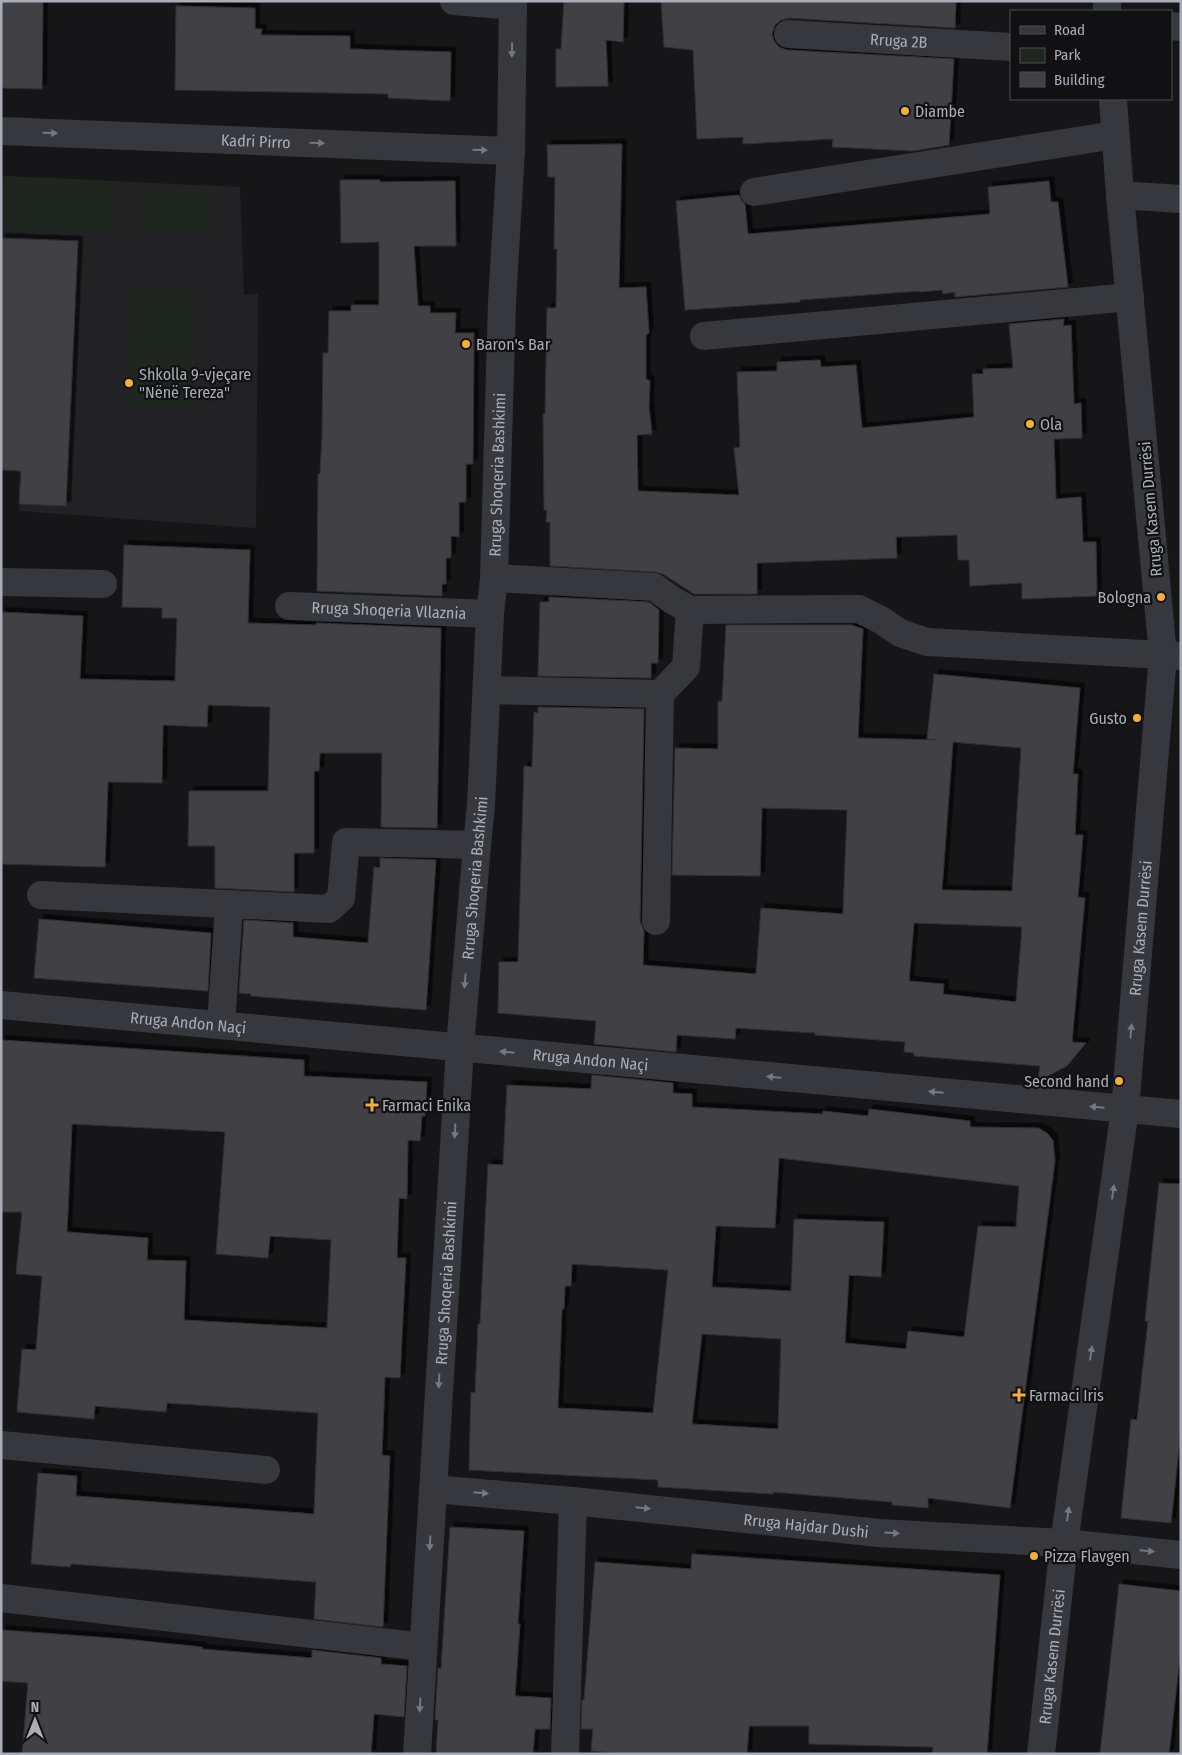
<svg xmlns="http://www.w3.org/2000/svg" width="1182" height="1755" viewBox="0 0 1182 1755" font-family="'Fira Sans Condensed',sans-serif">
	<defs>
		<filter id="shadow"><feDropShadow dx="4.5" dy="-4.5" stdDeviation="0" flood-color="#0009"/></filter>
	</defs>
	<rect width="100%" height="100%" fill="#161618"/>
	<polygon fill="#222225" points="1,176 240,187 244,295 258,294 256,528 19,511 20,471 1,470"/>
	<g fill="#1e261f">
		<polygon points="5,176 116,181 113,233 2,229"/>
		<polygon points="142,187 212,188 210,234 141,232"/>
		<polygon points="129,289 195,290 193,409 127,408"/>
	</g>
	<g fill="#404145" stroke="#303034" fill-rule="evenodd" filter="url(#shadow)">
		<polygon points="1,1 43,1 42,89 1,88"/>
		<polygon points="564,1 624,1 623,42 606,40 608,86 556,87 556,49 561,49"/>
		<polygon points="661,1 956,1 955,28 789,18 781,20 775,25 772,34 774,41 779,47 787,50 954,59 949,145 913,151 832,147 833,139 743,144 743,137 697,139 693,50 664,47"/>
		<polygon points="176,6 255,8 255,29 262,29 261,35 350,36 350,49 451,52 450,101 388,98 388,94 175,90"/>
		<polygon points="622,144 619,288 646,287 649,333 646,335 646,379 650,381 649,407 652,434 637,435 638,491 739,495 734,448 740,447 737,372 777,371 777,362 820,360 821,367 856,365 862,428 974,417 972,374 983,374 983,369 1013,368 1009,324 1064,319 1063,326 1071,325 1074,404 1081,403 1082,438 1054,439 1056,499 1081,497 1083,542 1096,542 1097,596 1022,599 1022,583 970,586 969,560 958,560 957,535 896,537 897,558 757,563 757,594 694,594 663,574 655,572 550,566 550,522 546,522 547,510 544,510 543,414 545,414 547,308 556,308 557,249 554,249 555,177 548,177 547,145"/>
		<polygon points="340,180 380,180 380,182 455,181 456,246 414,246 418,306 430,306 430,313 456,313 455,333 474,333 473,464 466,464 466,502 459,502 459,537 451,536 451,558 446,558 446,584 442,584 442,596 317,591 318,474 320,474 322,436 323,353 328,353 329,311 351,311 351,305 379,305 379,242 341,243"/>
		<polygon points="1049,181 1051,202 1058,202 1068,287 955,297 955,292 943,294 942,290 920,292 919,291 800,300 800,302 685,310 676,201 739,195 742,201 745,204 748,234 990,214 988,187"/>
		<polygon points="1,238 78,241 66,506 19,504 21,471 1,470"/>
		<polygon points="124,545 250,550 248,623 316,625 316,623 441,628 437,828 381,827 382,753 320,753 319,771 314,771 314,853 294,853 294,892 215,888 215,846 188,846 189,791 268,791 270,707 208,705 207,727 163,725 162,783 108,782 105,867 1,864 1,612 83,616 80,679 175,681 177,618 162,618 162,608 122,607"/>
		<polygon points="549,597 649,602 659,610 658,663 651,663 651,678 538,676 540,602 549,602"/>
		<path d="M 726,625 L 852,625 L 863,629 L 858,738 L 937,740 L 927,739 L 934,674 L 1080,688 L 1073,774 L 1078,774 L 1075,835 L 1083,835 L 1078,897 L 1085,898 L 1072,1042 L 1086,1043 L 1067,1066 L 1038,1081 L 1040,1066 L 914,1056 L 914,1053 L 904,1052 L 905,1042 L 815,1035 L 815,1033 L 736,1028 L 735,1039 L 677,1035 L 676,1052 L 594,1044 L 596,1021 L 498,1013 L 499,962 L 518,962 L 524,766 L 532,767 L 534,712 L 538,713 L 538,707 L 644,709 L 640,921 L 644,931 L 643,965 L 756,974 L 761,908 L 843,914 L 847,810 L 762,808 L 760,876 L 672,875 L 675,748 L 718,749 L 718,701 L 722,701 ZM 953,742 L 1021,748 L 1012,891 L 942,890 ZM 914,923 L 1022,927 L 1016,1002 L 943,994 L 944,984 L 909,981 Z"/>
		<polygon points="380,858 436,860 426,1010 251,996 251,994 239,993 244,920 293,923 293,937 368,943 374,867 380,868"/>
		<polygon points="39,919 211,933 208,991 34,978"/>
		<path d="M 1,1040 L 304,1060 L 304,1076 L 427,1082 L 425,1116 L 422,1116 L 420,1141 L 408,1140 L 407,1199 L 399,1198 L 397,1258 L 406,1258 L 400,1378 L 385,1377 L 382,1455 L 390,1456 L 383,1627 L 314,1619 L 316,1582 L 71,1564 L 70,1567 L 31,1564 L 38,1473 L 77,1476 L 76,1496 L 314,1514 L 318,1413 L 167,1403 L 166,1412 L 95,1406 L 94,1419 L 17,1412 L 22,1349 L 36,1350 L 42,1276 L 16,1274 L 22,1212 L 1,1212 ZM 72,1124 L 225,1132 L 216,1254 L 268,1258 L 270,1236 L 331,1240 L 327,1328 L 184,1320 L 186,1261 L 147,1260 L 148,1238 L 67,1232 Z"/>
		<path d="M 592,1075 L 673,1083 L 673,1093 L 692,1094 L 692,1107 L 823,1114 L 823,1111 L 868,1116 L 869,1109 L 970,1121 L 970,1127 L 1038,1128 L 1047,1133 L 1053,1140 L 1055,1161 L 1010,1508 L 928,1498 L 928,1508 L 892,1505 L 892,1502 L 773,1492 L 773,1494 L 658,1487 L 658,1480 L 469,1470 L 471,1392 L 475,1393 L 478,1324 L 480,1324 L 488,1164 L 503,1165 L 507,1085 L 591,1089 ZM 779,1158 L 1019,1186 L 1016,1227 L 978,1226 L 964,1337 L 908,1331 L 906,1349 L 845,1343 L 849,1275 L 881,1277 L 884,1222 L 794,1219 L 791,1291 L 712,1287 L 716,1226 L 775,1228 ZM 572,1264 L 668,1270 L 653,1413 L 558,1408 L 562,1309 L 564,1309 L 565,1286 L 571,1286 ZM 702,1334 L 781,1339 L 778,1429 L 692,1424 Z"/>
		<polygon points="1159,1183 1181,1184 1181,1429 1171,1523 1121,1518 1131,1419 1137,1420 1148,1321 1145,1321"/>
		<polygon points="450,1527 524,1531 518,1624 520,1624 515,1696 551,1698 550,1729 535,1729 533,1754 436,1754 438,1720 435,1720 438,1668 441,1669"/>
		<polygon points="692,1554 1000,1575 987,1754 932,1754 933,1747 809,1744 809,1726 749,1726 747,1754 627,1754 591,1751 593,1729 581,1729 582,1700 584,1700 595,1562 691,1569"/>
		<polygon points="1119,1584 1181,1591 1181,1648 1169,1754 1100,1754"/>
		<polygon points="1,1630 124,1639 202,1647 202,1649 312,1658 312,1650 381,1658 381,1664 407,1666 404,1717 374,1714 371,1754 22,1754 28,1683 1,1681"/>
	</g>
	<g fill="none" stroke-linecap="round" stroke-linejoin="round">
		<g stroke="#37383d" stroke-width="28">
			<polyline points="454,1 513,6"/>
			<polyline points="1107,1 1107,11"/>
			<polyline points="1171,26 1181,27"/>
			<path id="s1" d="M 788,34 L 1011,47"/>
			<path id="s2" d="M 1,131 L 511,151"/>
			<polyline points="754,192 1115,135"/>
			<polyline points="1120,195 1181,199"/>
			<polyline points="704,336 1130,297"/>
			<polyline points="494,578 654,587 672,600 690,610 859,609 881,620 900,633 927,642 1181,656"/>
			<polyline points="1,582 103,584"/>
			<path id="s3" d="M 289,606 L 490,614"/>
			<polyline points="488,690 660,694 686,667 690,610"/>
			<polyline points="41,895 329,909 341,898 346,842 477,845"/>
			<polyline points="656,921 660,694"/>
			<path id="s4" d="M 1,1005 L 1181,1114"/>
			<polyline points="221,1025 229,905"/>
			<polyline points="1,1445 266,1470"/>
			<path id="s5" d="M 433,1489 L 573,1501 L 879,1533 L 1064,1543 L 1181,1555"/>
			<polyline points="1,1598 423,1647"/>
			<path id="s6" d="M 417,1754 L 460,1047 L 477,845 L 481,805 L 490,614 L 494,578 L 502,302 L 511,151 L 513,1"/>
			<polyline points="565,1754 573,1501"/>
			<path id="s7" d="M 1041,1754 L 1064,1543 L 1125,1109 L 1163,655 L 1120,195 L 1113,99"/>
		</g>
	</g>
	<defs><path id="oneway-solid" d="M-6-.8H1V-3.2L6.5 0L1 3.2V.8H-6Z" transform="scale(1.25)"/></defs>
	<g fill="#757881">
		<use href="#oneway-solid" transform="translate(512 50) rotate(91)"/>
		<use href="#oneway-solid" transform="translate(50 133) rotate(2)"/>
		<use href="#oneway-solid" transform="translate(317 143) rotate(2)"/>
		<use href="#oneway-solid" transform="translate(480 150) rotate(2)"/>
		<use href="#oneway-solid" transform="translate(465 981) rotate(95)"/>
		<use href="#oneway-solid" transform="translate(1131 1031) rotate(-85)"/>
		<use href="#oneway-solid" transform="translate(507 1052) rotate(-175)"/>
		<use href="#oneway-solid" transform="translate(774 1077) rotate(-175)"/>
		<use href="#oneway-solid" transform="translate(936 1092) rotate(-175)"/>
		<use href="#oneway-solid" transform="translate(1097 1107) rotate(-175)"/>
		<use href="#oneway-solid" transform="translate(455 1131) rotate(93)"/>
		<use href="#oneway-solid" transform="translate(1113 1192) rotate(-82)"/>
		<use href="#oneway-solid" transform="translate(1091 1353) rotate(-82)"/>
		<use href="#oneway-solid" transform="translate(439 1381) rotate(93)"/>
		<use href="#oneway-solid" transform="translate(481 1493) rotate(5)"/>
		<use href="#oneway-solid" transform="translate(643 1508) rotate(6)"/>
		<use href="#oneway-solid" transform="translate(1068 1514) rotate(-82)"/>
		<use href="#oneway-solid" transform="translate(892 1533) rotate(3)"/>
		<use href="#oneway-solid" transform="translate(430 1543) rotate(93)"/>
		<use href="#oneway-solid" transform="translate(1147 1551) rotate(5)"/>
		<use href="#oneway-solid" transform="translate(420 1705) rotate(93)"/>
	</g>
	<g fill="#f2b134" stroke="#111113" stroke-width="2">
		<circle cx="905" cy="111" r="5"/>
		<circle cx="466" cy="344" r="5"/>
		<circle cx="129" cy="383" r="5"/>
		<circle cx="1030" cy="424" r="5"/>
		<circle cx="1161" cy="597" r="5"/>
		<circle cx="1137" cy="718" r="5"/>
		<circle cx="1119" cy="1081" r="5"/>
		<path d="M369.5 1097.5h5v5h5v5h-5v5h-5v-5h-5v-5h5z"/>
		<path d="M1016.5 1387.5h5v5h5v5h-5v5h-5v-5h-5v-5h5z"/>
		<circle cx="1034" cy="1556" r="5"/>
	</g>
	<g text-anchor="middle" stroke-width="4.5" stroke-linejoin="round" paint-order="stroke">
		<g font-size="16" fill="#a8adb8" stroke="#111113">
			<text dy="6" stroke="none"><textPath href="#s1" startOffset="111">Rruga 2B</textPath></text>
			<text dy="6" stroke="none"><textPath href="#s2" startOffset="255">Kadri Pirro</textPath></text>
			<text dy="6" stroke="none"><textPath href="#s6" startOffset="1282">Rruga Shoqeria Bashkimi</textPath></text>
			<text transform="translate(1150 509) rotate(-95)" y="6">Rruga Kasem Durrësi</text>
			<text dy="6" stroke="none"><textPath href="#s3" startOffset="100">Rruga Shoqeria Vllaznia</textPath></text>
			<text dy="6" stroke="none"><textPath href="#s6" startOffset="878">Rruga Shoqeria Bashkimi</textPath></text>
			<text dy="6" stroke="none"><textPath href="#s7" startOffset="832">Rruga Kasem Durrësi</textPath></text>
			<text dy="6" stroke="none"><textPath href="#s4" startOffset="188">Rruga Andon Naçi</textPath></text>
			<text dy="6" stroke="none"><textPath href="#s4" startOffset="592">Rruga Andon Naçi</textPath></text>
			<text dy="6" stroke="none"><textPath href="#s6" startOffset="472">Rruga Shoqeria Bashkimi</textPath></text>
			<text dy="6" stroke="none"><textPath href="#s5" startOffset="375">Rruga Hajdar Dushi</textPath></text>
			<text dy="6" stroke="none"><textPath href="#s7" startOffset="98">Rruga Kasem Durrësi</textPath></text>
		</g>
		<g font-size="16" fill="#a8adb8" stroke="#111113" text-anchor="start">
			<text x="915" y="117">Diambe</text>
			<text x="476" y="350">Baron's Bar</text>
			<text x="139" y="380">Shkolla 9-vjeçare<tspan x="139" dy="18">"Nënë Tereza"</tspan></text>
			<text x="1040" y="430">Ola</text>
			<text x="1151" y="603" text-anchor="end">Bologna</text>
			<text x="1127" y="724" text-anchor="end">Gusto</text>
			<text x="1109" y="1087" text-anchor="end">Second hand</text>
			<text x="382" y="1111">Farmaci Enika</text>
			<text x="1029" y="1401">Farmaci Iris</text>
			<text x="1044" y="1562">Pizza Flavgen</text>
		</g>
	</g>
	<rect width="1182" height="1755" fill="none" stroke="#a8adb8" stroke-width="5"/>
	<rect x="1010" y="10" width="162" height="90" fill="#111113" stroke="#4d4f55"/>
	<rect x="1020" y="26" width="25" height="8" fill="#37383d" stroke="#4d4f55"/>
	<text x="1054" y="35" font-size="15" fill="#a8adb8">Road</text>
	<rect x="1020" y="48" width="25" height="15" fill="#1e261f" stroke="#4d4f55"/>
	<text x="1054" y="60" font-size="15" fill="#a8adb8">Park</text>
	<rect x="1020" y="72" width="25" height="15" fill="#404145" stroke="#4d4f55"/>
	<text x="1054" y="85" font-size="15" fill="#a8adb8">Building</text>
	<g transform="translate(35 1720)" stroke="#111113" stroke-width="4" paint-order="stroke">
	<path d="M0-4L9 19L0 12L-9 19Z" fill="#a8adb8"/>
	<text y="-8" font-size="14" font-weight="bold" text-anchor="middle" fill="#a8adb8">N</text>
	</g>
</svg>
